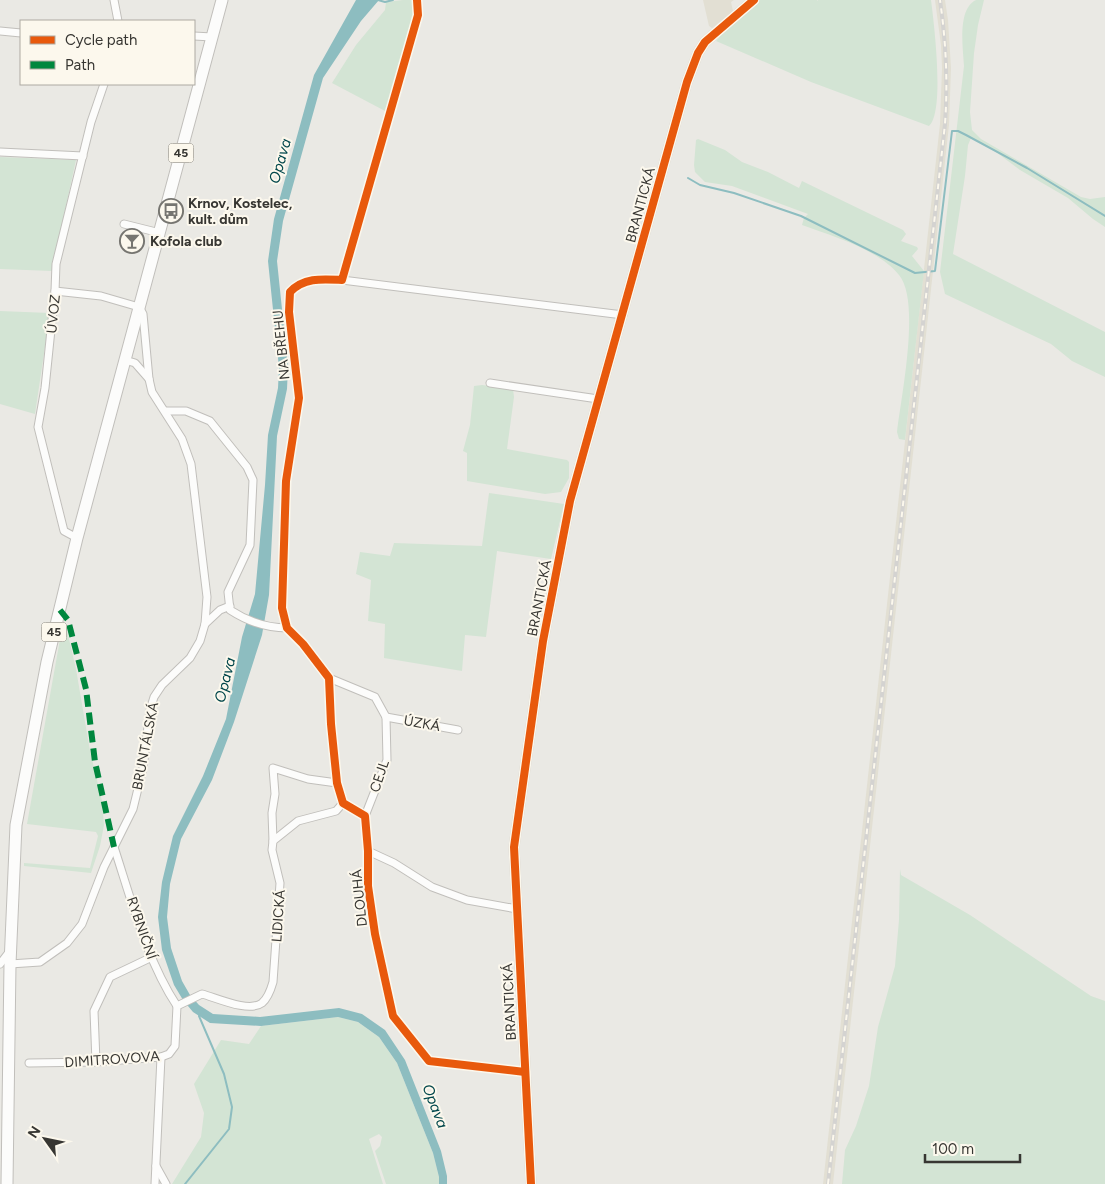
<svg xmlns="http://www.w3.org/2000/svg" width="1105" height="1184" viewBox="0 0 1105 1184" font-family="Figtree,sans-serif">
	<rect width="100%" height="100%" fill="#eae9e4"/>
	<g fill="#e2dfd3">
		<polygon points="703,0 734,0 731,2 733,11 712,28 709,26"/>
		<polygon points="935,0 945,0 948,20 951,68 949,125 833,1184 823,1184 940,124 942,68 941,45"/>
	</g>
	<g fill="#d3e4d4">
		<polygon points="403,0 415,0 416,14 387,112 332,83 356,45 385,10 386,2"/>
		<path d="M 760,0 L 817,0 L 817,1 L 818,0 L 931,0 C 934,23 945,112 929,126 L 811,82 L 716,41 L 725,30 Z"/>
		<path d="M 976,0 L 984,0 L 978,25 L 974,53 L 970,112 L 972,130 L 981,139 L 1081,197 L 1090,199 L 1105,197 L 1105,227 L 1093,219 L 1068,198 L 1020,170 L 992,149 L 971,138 L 968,145 L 965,176 L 953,254 L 1105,332 L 1105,377 L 1072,361 L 1051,344 L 945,294 L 940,272 L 964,66 C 963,48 957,9 976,0 Z"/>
		<path d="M 698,139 L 725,150 L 742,162 L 768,172 L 799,188 L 802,181 L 903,230 L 906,234 L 901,241 L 917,247 L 918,249 L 912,256 L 924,271 L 905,440 L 899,439 L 897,432 C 901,397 921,301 899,275 C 878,249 832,236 802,225 L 804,218 L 808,214 L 732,186 L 705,182 L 695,172 L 694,165 L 696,140 Z"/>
		<polygon points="0,157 76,160 52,271 0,269"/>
		<polygon points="0,311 50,313 35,414 0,404"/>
		<polygon points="482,385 513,389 514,397 507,449 567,460 569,462 569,478 561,492 545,494 467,481 467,453 463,451 470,425 474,386"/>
		<polygon points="489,493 564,504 551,559 497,551 486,637 465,635 462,671 384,658 385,624 368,621 371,580 356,574 360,552 390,556 394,543 482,546"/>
		<polygon points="65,622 76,669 90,751 102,801 104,825 100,846 91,873 24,866 24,863 90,868 98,836 96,832 27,824 62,628"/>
		<polygon points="900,869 901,875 970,915 1091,996 1105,1001 1105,1184 842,1184 845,1150 856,1126 869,1086 878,1027 895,966 899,920"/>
		<polygon points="338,1017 358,1022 379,1037 397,1063 433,1153 439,1177 439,1184 386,1184 375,1151 380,1146 382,1137 379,1134 369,1139 383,1184 172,1184 201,1137 204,1113 194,1084 221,1040 249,1044 261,1026"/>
	</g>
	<polygon fill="#8dbdc0" points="356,0 379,0 361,21 323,78 283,221 277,261 288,367 287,389 277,436 269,595 262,635 234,722 212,780 181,839 170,884 167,917 171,948 182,981 190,995 199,1005 213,1014 260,1017 339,1008 362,1014 385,1030 405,1060 441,1151 447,1176 447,1184 439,1184 439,1177 433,1153 397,1063 379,1037 358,1022 338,1017 261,1026 210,1023 193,1012 183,1000 174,985 162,950 158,917 162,882 173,836 203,776 226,719 242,637 255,594 265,485 268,435 278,388 279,368 268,261 274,219 314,75"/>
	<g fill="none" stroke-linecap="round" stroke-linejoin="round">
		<g stroke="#8dbdc0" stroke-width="2">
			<polyline points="378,0 385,2 393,0"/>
			<polyline points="688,178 700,185 734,193 801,216 915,273 935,271 952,131 958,131 966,135 1027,168 1105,216"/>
			<polyline points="185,1184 229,1129 232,1107 224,1074 199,1016"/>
		</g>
		<defs>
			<g id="minor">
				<polyline points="114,0 118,21"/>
				<path d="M 417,0 L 418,15 L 342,280 C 323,279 304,277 290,292 L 289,312 L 299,398 L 286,481 L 282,608 L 287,628 L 303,644 L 329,678 L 331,724 L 337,783 L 343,803 L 365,816 L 368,851 L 368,886 L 375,934 L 393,1016 L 429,1061 L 525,1072"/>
				<polyline points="0,31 21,33"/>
				<polyline points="194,36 212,37"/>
				<polyline points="0,152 83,156"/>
				<polyline points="124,224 160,233"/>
				<polyline points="342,280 623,315"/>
				<polyline points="125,360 135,363 149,379"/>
				<polyline points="490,383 598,399"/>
				<path d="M 165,411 L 186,411 L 210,421 L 247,467 L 253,480 L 250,545 L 228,592 L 230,610 C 247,621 266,628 287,628"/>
				<polyline points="77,538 64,531 38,427 45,388 55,291 56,264 91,122 104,84"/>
				<polyline points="205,624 220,610 230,606"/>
				<polyline points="329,678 375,697 386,717 387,760 365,816"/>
				<polyline points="386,717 458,730"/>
				<polyline points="273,841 272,813 275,794 273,768 308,779 337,783"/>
				<path d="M 114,847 C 131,899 147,961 177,1006"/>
				<polyline points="368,851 394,863 432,887 467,900 517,909"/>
				<polyline points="0,964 10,951"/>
				<polyline points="10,964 40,962 67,943 82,924 104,867 133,809 143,768 150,710 154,697 162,685 190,658 200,641 205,624 207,597 191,464 182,439 152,392 149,379 143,314 139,307 101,296 55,291"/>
				<polyline points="96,1062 94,1011 110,977 152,957"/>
				<path d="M 29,1063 L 96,1062 L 161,1057 L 169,1054 L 175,1046 L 177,1006 L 202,994 C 217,998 249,1013 262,1003 C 268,998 271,989 273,982 L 280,883 L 272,850 L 273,841 L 298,821 L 336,811 L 343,803"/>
				<polyline points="156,1166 166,1184"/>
				<polyline points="155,1184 161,1057"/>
			</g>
			<polyline id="tertiary" points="531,1184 514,847 543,641 570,501 687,82 698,53 705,42 754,0"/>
			<polyline id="primary" points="7,1184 10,964 16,825 47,662 77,538 222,0"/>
		</defs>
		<use href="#minor" stroke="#c1bfbb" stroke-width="9"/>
		<use href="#tertiary" stroke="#c1bfbb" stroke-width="11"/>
		<use href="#primary" stroke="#c1bfbb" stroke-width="13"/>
		<use href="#minor" stroke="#fcfcfb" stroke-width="7"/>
		<use href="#tertiary" stroke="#fcfcfb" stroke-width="9"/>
		<use href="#primary" stroke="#fcfcfb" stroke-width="11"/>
		<defs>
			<path id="rail" d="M 828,1184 L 945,124 C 948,82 946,42 940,0"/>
		</defs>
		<use href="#rail" stroke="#d4d3d1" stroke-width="4"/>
		<use href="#rail" stroke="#fcf8ed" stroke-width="2" stroke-dasharray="5.5" stroke-linecap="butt"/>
		<polyline stroke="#00873e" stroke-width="6" stroke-dasharray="12 6" stroke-linecap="butt" points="60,610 68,620 86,689 95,762 114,847"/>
		<defs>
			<g id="cycleway">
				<path d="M 417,0 L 418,15 L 342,280 C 323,279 304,277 290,292 L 289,312 L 299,398 L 286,481 L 282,608 L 287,628 L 303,644 L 329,678 L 331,724 L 337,783 L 343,803 L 365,816 L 368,851 L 368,886 L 375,934 L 393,1016 L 429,1061 L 525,1072"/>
				<polyline points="531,1184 514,847 543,641 570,501 687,82 698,53 705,42 754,0"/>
			</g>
		</defs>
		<use href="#cycleway" stroke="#fcf8ed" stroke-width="11"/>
		<use href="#cycleway" stroke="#e8590c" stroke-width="8"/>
	</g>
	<defs>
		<symbol id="bus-ring" viewBox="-11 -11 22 22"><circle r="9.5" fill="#fcf8ed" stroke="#767570" stroke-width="1.5"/><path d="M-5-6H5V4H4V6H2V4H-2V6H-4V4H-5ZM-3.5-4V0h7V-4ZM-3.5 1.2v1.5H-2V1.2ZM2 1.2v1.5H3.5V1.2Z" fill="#767570"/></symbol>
		<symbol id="bar-ring" viewBox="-11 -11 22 22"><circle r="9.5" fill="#fcf8ed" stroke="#767570" stroke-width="1.5"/><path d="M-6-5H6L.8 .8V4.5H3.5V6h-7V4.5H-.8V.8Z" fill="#767570"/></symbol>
	</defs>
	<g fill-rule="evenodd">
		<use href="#bus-ring" x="157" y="197" width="28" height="28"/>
		<use href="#bar-ring" x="118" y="227" width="28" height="28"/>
	</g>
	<g text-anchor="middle" stroke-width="4" stroke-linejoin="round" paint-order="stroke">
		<g fill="#fcf8ed" stroke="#72706a" stroke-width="1">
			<rect x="168.5" y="143.5" width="25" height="19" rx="4"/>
			<rect x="41.5" y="622.5" width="25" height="19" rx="4"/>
		</g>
		<g font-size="12" font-weight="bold" fill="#373632">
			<text x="181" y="157">45</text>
			<text x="54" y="636">45</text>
		</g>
		<g font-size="14" font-weight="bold" fill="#373632" stroke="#fcf8ed" text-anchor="start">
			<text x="188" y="208">Krnov, Kostelec,<tspan x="188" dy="16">kult. dům</tspan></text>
			<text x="150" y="246">Kofola club</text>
		</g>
		<g font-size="14" fill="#373632" stroke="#fcf8ed">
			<text transform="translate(640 205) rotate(-75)" y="5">BRANTICKÁ</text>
			<text transform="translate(53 314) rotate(-84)" y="5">ÚVOZ</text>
			<text transform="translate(281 345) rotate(-96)" y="5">NA BŘEHU</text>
			<text transform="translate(539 598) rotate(-79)" y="5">BRANTICKÁ</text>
			<text transform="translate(422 723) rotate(10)" y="5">ÚZKÁ</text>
			<text transform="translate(145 746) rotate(-79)" y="5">BRUNTÁLSKÁ</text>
			<text transform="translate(379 776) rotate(-71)" y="5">CEJL</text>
			<text transform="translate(359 898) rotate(-96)" y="5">DLOUHÁ</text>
			<text transform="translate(278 916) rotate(-86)" y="5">LIDICKÁ</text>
			<text transform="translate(142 928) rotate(71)" y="5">RYBNIČNÍ</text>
			<text transform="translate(509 1002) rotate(-93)" y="5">BRANTICKÁ</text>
			<text transform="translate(112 1059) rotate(-4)" y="5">DIMITROVOVA</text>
		</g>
		<g font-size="15" font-style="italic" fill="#01464b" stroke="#fcf8ed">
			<text transform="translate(280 161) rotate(-74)" y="5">Opava</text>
			<text transform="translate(225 680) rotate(-76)" y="5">Opava</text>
			<text transform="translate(435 1106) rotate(69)" y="5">Opava</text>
		</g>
	</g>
	<rect x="20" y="20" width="175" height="65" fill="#fcf8ed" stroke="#adaaa2"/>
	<rect x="30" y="36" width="25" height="8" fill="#e8590c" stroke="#adaaa2"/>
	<text x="65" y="45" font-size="15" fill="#373632">Cycle path</text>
	<rect x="30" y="61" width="25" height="8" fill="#00873e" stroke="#adaaa2"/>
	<text x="65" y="70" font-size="15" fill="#373632">Path</text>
	<g transform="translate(45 1139) rotate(303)" stroke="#fcf8ed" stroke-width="4" paint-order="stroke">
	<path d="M0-4L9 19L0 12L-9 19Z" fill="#373632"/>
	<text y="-8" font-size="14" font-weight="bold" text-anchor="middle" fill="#373632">N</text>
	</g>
	<path d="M925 1154v8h95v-8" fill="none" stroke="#373632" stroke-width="2.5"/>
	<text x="932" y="1154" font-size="15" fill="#373632" stroke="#fcf8ed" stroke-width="4" paint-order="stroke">100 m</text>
</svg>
